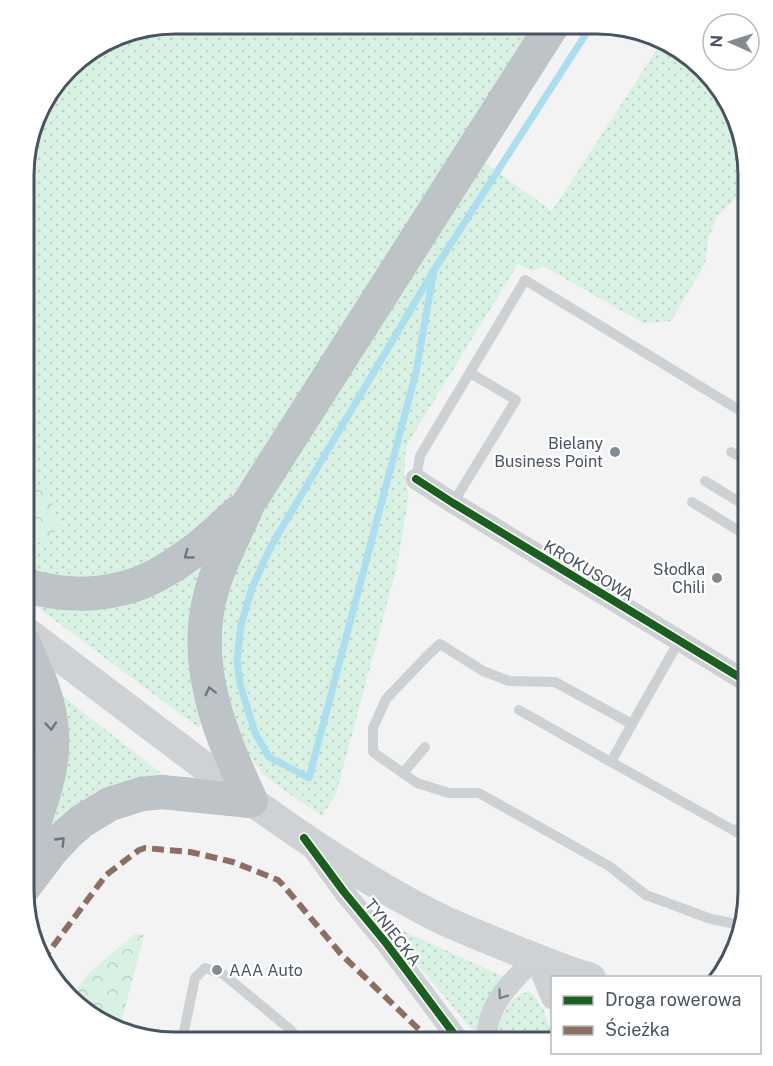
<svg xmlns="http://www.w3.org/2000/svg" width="773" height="1066" viewBox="0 0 773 1066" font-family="'Public Sans',sans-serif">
	<defs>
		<pattern id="grass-dots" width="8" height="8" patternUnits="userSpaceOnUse" patternTransform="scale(1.5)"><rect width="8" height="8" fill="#d8f1e2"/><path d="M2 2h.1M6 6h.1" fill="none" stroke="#bbd1c4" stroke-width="1.8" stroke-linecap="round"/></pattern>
		<pattern id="forest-crowns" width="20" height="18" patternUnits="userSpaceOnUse" patternTransform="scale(1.5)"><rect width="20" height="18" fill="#d8f1e2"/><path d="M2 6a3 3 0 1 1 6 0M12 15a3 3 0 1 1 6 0" fill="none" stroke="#bbd1c4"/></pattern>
	</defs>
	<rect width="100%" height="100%" fill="#f3f3f3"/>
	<g fill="url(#grass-dots)">
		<polygon points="533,27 248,474 223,507 172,554 107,579 25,575 25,155 44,100 76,61 126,32"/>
		<polygon points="661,43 690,55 734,109 749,179 739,194 716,218 708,239 705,264 671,321 643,323 543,266 532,271 518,264 406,446 404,474 409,496 396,570 336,794 322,816 295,798 263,774 247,752 217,669 223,601 249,537 269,502 485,163 552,211"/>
		<polygon points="210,554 189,629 190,669 193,696 201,724 199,728 33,604"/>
		<path d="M 24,694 C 28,701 30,709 32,716 C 40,749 32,773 24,805 Z"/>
		<polygon points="60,694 166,777 44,840"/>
		<polygon points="382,921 504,977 484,1010 476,1030 471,1029 444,996 382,922"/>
		<path d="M 529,992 C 544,1001 550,1026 552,1042 L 497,1042 C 497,1024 509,993 529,992 Z"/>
	</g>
	<g fill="url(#forest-crowns)">
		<path d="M 25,479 L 45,487 C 53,501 57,513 58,529 L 43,542 L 25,545 Z"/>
		<polygon points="135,934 144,935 120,1027 91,1016 72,994 91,971"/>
	</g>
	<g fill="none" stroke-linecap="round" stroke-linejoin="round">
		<polyline stroke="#acdef0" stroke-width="7" points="434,270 416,372 309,778 269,757 255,733 240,684 237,660 241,625 252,588 270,548 434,270 591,26"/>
		<defs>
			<g id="motorway">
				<path d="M 25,585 C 59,596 100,597 134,585 C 158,577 179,562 198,548 C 213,536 226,523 240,511"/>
				<path d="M 251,801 C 221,736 191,666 211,593 C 219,562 236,533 248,504 L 552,26"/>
				<path d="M 24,851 C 39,808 59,763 50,717 C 46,691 34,666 24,642"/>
				<polyline points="24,887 52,850 67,834 82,821 110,804 142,794 162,792 251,801"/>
			</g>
		</defs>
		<use href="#motorway" stroke="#b7bcc2" stroke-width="34"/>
		<g stroke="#ced1d3" stroke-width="10">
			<polyline points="731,452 749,462"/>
			<polyline points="416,479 420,456 525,280 749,416"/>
			<polyline points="705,481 749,508"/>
			<polyline points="692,502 749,537"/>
			<polyline points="453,503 516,400 470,373"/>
			<polyline points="519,710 611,762"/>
			<polyline points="632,724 679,641"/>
			<polyline points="403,773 425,747"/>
			<polyline points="737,832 749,811"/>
			<polyline points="741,925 711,919 646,895 609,866 479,793 449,793 417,783 373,752 373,728 386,699 429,654 440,644 483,671 509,681 555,682 632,724 611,762 749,839"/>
			<polyline points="182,1041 195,978 205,968 223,974 292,1031"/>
		</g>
		<g stroke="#ced1d3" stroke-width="21">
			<polyline points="416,479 453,503 749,683"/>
			<polyline points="312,848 344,892 386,943 460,1042"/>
			<path d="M 487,1042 C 485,1005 512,982 535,958 L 552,999"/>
		</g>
		<path stroke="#cfd2d5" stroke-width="30" d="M 24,630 C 87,678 150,726 213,773 C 284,825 356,876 435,916 C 459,928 485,938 510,948 C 537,959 564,970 591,978"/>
		<use href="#motorway" stroke="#bec3c8" stroke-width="33"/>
		<polyline stroke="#8d6e63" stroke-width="6" stroke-dasharray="12 6" stroke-linecap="butt" points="42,961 106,875 139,850 145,848 190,852 212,857 233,862 278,880 283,885 341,954 432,1042"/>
		<defs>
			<g id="cycleway">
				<polyline points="416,479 453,503 749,683"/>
				<polyline points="304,838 344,892 386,943 460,1042"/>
			</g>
		</defs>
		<use href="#cycleway" stroke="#fff" stroke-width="11"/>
		<use href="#cycleway" stroke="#1b5e20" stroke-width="8"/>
	</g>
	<defs><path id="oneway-chevron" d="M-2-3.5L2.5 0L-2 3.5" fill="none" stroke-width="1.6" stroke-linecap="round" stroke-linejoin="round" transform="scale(1.5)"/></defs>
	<g stroke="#6c757f">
		<use href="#oneway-chevron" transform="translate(188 555) rotate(144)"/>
		<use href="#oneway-chevron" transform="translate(210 691) rotate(-104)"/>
		<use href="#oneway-chevron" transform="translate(51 726) rotate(85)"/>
		<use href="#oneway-chevron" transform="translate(61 841) rotate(-46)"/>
	</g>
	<use stroke="#788088" href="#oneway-chevron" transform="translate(502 995) rotate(126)"/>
	<g fill="#848c93" stroke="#fff" stroke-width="2">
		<circle cx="615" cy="452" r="6"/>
		<circle cx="717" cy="578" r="6"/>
		<circle cx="217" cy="970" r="6"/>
	</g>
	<g text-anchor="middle" stroke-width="4.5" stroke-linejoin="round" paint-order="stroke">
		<g font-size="16" fill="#495460" stroke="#fff" text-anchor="end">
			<text x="603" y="449">Bielany<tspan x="603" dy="18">Business Point</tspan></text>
			<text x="705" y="575">Słodka<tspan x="705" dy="18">Chili</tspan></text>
			<text x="229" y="976" text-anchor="start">AAA Auto</text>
		</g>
		<g font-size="16" fill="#495460" stroke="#fff">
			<text transform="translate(589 570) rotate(31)" y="6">KROKUSOWA</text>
			<text transform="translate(393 932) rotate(52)" y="6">TYNIECKA</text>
		</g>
	</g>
	<path d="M0 0H773V1066H0ZM175 34H597A141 141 0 0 1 738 175V891A141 141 0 0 1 597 1032H175A141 141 0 0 1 34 891V175A141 141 0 0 1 175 34Z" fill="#fff" fill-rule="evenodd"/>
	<path fill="none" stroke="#495460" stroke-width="3" d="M175 34H597A141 141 0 0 1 738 175V891A141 141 0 0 1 597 1032H175A141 141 0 0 1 34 891V175A141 141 0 0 1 175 34Z"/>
	<rect x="551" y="976" width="210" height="78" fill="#ffffff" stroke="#b6bbbf" stroke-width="1.5"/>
	<rect x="563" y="996" width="30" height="9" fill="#1b5e20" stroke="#b6bbbf" stroke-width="1.5"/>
	<text x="605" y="1006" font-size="18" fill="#495460">Droga rowerowa</text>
	<rect x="563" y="1026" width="30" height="9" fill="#8d6e63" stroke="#b6bbbf" stroke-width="1.5"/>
	<text x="605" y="1036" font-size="18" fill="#495460">Ścieżka</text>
	<g transform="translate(731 42) rotate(273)"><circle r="28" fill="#ffffff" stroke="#b6bbbf" stroke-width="1.5"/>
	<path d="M0-4.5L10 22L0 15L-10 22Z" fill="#848c93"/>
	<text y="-9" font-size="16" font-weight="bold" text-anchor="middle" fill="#495460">N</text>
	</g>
</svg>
